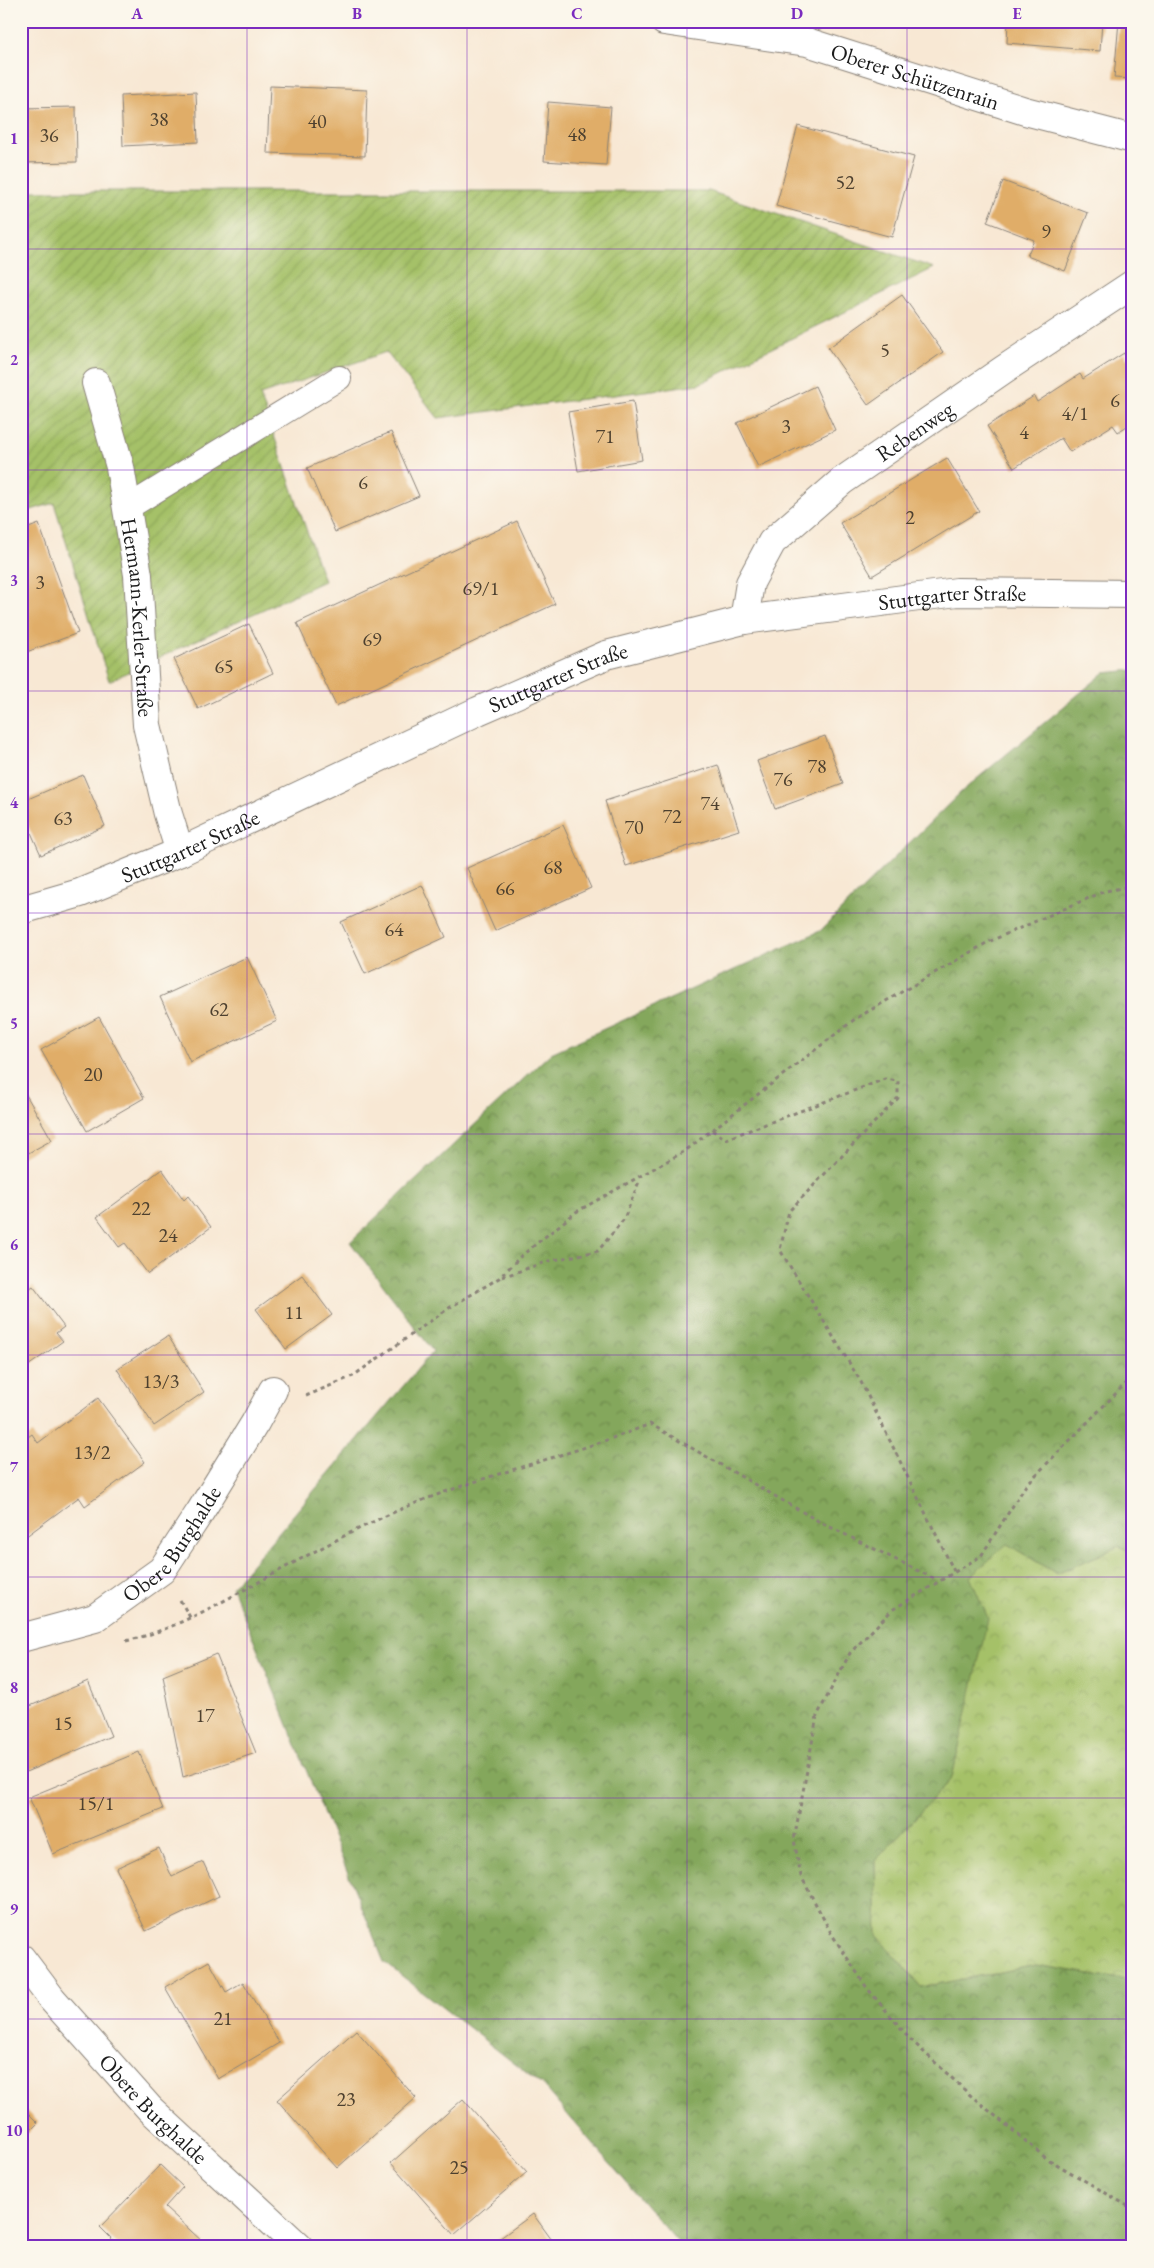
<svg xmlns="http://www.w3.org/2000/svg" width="1154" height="2268" viewBox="0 0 1154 2268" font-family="'EB Garamond',serif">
	<defs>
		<pattern id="forest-crowns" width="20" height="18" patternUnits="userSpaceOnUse" patternTransform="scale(1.25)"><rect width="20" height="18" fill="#84a75c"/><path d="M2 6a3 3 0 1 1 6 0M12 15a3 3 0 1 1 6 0" fill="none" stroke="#6b874b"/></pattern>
		<pattern id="park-crowns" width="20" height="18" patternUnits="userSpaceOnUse" patternTransform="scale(1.25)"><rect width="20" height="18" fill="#a5c168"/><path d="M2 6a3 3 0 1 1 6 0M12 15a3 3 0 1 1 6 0" fill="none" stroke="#8da55a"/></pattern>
		<pattern id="garden-furrows" width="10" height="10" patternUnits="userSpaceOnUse" patternTransform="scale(1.25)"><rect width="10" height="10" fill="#a5c168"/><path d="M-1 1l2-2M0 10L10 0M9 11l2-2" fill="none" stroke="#8da55a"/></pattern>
	</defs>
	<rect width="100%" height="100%" fill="#fbf7ec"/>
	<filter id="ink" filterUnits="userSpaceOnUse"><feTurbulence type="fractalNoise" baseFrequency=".02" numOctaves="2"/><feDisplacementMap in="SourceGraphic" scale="10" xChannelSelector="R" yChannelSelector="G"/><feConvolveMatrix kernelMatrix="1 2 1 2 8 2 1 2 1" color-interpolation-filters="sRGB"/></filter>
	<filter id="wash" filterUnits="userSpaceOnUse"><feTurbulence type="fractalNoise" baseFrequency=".0096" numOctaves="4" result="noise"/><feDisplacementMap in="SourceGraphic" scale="20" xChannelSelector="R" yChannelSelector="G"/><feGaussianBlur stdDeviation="1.12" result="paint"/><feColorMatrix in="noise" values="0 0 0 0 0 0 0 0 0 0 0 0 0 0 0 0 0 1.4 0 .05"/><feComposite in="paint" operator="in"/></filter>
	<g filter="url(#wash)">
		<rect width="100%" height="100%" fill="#f8e8d4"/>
		<polygon fill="url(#forest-crowns)" stroke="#50623c" points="1133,670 1133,1553 1119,1546 1057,1574 1007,1544 952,1778 875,1861 877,1935 921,1987 1037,1965 1133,1981 1133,2247 682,2247 542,2085 384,1962 232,1587 433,1351 350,1242 551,1053 820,931 961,792 1104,673"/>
		<polygon fill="url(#park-crowns)" stroke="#606e42" points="1007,1544 1057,1574 1119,1546 1133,1553 1133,1981 1037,1965 921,1987 877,1935 875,1861 952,1778 988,1618 970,1577"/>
		<polygon fill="url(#garden-furrows)" stroke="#606e42" points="21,191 709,191 934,268 699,384 438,418 386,352 260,395 324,581 109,681 54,503 21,513"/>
		<g id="blocks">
			<g fill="#e0ad67">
				<polygon points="1008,21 1102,21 1100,51 1007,43"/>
				<polygon points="1119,21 1133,21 1133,79 1114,78"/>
				<polygon points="270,86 367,90 365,156 267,153"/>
				<polygon points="196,92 198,142 123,146 121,96"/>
				<polygon points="548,102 611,107 606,165 544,161"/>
				<polygon points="76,107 77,162 21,163 21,108"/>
				<polygon points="798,126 914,157 892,237 776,206"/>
				<polygon points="1003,181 1088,213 1065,271 1027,256 1034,240 987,222"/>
				<polygon points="902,295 943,352 868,405 828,348"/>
				<polygon points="1124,353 1127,359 1133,355 1133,422 1118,432 1113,425 1070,452 1061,438 1014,468 987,426 1034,396 1037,402 1080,374 1083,379"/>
				<polygon points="815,386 835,430 758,467 737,423"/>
				<polygon points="633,401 642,460 578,471 568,412"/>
				<polygon points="391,432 419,496 335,532 307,468"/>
				<polygon points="947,458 979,511 872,576 840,523"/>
				<polygon points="517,521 555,604 336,706 297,623"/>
				<polygon points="39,524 78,633 21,654 21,531"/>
				<polygon points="249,624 273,673 198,709 174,659"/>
				<polygon points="825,736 843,784 775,809 757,761"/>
				<polygon points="718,765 739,830 626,866 605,801"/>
				<polygon points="83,775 105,826 41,855 21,810 21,802"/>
				<polygon points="563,825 591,888 495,931 467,868"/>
				<polygon points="422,885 446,937 365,974 341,922"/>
				<polygon points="247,957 277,1021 190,1062 160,997"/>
				<polygon points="99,1017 144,1098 87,1131 41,1050"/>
				<polygon points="21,1086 52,1140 21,1157"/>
				<polygon points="162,1169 184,1200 188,1196 211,1227 148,1274 125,1243 119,1247 97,1217"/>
				<polygon points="302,1275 332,1315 286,1349 256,1309"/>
				<polygon points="33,1286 64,1327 56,1333 63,1341 21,1371 21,1295"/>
				<polygon points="168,1336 204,1392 154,1426 117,1369"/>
				<polygon points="98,1398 145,1462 85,1506 79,1497 21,1540 21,1442 32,1434 38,1443"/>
				<polygon points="216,1654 256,1753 183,1777 163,1676"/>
				<polygon points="88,1681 111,1736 21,1774 21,1710"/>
				<polygon points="139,1752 163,1809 53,1854 29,1797"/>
				<polygon points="159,1848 172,1877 203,1862 219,1896 146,1931 116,1868"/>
				<polygon points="209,1961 226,1992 243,1982 279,2043 218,2079 165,1987"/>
				<polygon points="356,2030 416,2098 337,2168 277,2100"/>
				<polygon points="463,2099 527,2172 454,2235 391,2163"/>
				<polygon points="21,2106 38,2123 21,2140"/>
				<polygon points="160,2165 183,2187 165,2207 204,2243 201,2247 120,2247 100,2227"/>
				<polygon points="533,2214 557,2247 488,2247"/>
			</g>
		</g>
	</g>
	<g filter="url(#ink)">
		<use href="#blocks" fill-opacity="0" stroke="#8a8278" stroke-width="1"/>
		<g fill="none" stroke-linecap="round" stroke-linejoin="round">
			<defs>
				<polyline id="lane" points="127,508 339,378"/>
				<g id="street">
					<path id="s1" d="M 664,21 L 807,42 L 1025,111 L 1133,139"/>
					<path id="s2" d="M 96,383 L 120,467 L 138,575 L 147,725 L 168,814 L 180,852"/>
					<path id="s3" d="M 744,620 L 750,583 L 772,542 L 842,481 L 1003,370 L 1133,284"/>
					<path id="s4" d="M 21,1638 L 95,1618 L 162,1570 L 200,1512 L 255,1423 L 273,1390"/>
					<path id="s5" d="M 21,1958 L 52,1999 L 150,2109 L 299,2247"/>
				</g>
				<g id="secondary">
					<path id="s6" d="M 21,910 L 80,893 L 180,852 L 478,711 L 606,655 L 744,620 L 957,592 L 1133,594"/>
				</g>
			</defs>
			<use href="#lane" stroke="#8a8278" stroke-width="26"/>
			<use href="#street" stroke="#8a8278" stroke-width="30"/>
			<use href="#secondary" stroke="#8a8278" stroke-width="30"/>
			<g stroke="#8a8278" stroke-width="3" stroke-dasharray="4 4" stroke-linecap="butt">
				<polyline points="712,1130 726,1139 885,1079 898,1081 898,1098 789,1211 780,1250 861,1382 954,1571"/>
				<polyline points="502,1277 549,1261 598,1251 624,1219 640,1179"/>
				<polyline points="1133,1376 1026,1485 981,1556 892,1610 850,1653 817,1716 794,1840 801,1876 831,1933 867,1988 910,2039 969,2094 1046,2158 1133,2209"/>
				<polyline points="306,1396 353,1376 449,1308 499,1278 521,1256 576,1212 685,1151 855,1019 988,942 1105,891 1133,886"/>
				<polyline points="180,1600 191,1619"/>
				<path d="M 126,1641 C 173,1630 214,1606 257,1583 C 306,1556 354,1529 406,1507 C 485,1474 570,1456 650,1424 L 820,1522 L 937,1580"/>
			</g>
			<use href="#lane" stroke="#fff" stroke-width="24"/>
			<use href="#street" stroke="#fff" stroke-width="28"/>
			<use href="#secondary" stroke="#fff" stroke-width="28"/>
		</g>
	</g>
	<path fill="none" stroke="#7b2cbf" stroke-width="1" stroke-opacity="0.55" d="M 247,21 L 247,2247M 467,21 L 467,2247M 687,21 L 687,2247M 907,21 L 907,2247M 21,249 L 1133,249M 21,470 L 1133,470M 21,691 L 1133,691M 21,913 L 1133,913M 21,1134 L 1133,1134M 21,1355 L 1133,1355M 21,1577 L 1133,1577M 21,1798 L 1133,1798M 21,2019 L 1133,2019"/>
	<g text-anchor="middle" stroke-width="5" stroke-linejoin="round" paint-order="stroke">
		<g font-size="20" fill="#4d402f">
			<text x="159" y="126">38</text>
			<text x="317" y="128">40</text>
			<text x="577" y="141">48</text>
			<text x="49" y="142">36</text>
			<text x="845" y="189">52</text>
			<text x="1046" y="238">9</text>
			<text x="885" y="357">5</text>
			<text x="1115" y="407">6</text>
			<text x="1075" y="420">4/1</text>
			<text x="786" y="433">3</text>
			<text x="1024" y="439">4</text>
			<text x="605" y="443">71</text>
			<text x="363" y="489">6</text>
			<text x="910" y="524">2</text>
			<text x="40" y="589">3</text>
			<text x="481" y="595">69/1</text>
			<text x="372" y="646">69</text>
			<text x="224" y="673">65</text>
			<text x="817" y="773">78</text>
			<text x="783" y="786">76</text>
			<text x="710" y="810">74</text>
			<text x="672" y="823">72</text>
			<text x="63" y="825">63</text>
			<text x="634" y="834">70</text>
			<text x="553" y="874">68</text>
			<text x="505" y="895">66</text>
			<text x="394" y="936">64</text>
			<text x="219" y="1016">62</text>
			<text x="93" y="1081">20</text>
			<text x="141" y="1215">22</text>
			<text x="168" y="1242">24</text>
			<text x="294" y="1319">11</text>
			<text x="161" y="1388">13/3</text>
			<text x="92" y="1459">13/2</text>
			<text x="205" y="1722">17</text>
			<text x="63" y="1730">15</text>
			<text x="96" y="1810">15/1</text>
			<text x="223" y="2025">21</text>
			<text x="346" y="2106">23</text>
			<text x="459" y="2174">25</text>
		</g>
		<g font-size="22" fill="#1c1c1c" stroke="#fbf7ec">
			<text dy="8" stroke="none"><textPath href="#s1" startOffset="258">Oberer Schützenrain</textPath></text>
			<text dy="8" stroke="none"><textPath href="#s3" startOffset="265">Rebenweg</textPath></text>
			<text dy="8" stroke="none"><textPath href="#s6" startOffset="991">Stuttgarter Straße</textPath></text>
			<text dy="8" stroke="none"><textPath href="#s2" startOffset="239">Hermann-Kerler-Straße</textPath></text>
			<text dy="8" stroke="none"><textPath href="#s6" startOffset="586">Stuttgarter Straße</textPath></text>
			<text dy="8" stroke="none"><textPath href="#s6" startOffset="181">Stuttgarter Straße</textPath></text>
			<text dy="8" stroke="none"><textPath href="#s4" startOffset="185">Obere Burghalde</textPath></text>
			<text dy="8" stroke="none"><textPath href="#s5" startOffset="201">Obere Burghalde</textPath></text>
		</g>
	</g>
	<rect width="1154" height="2268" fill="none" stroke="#fbf7ec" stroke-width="55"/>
	<rect x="28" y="28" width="1098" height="2212" fill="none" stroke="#7b2cbf" stroke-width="2"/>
	<g font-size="16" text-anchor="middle" font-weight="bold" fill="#7b2cbf">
		<text x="137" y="19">A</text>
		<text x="357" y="19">B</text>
		<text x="577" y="19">C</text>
		<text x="797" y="19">D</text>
		<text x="1017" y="19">E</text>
		<text x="14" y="144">1</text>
		<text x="14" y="365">2</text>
		<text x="14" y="586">3</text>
		<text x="14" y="808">4</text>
		<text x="14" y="1029">5</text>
		<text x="14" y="1250">6</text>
		<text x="14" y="1472">7</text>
		<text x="14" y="1693">8</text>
		<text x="14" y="1914">9</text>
		<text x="14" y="2136">10</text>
	</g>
</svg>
